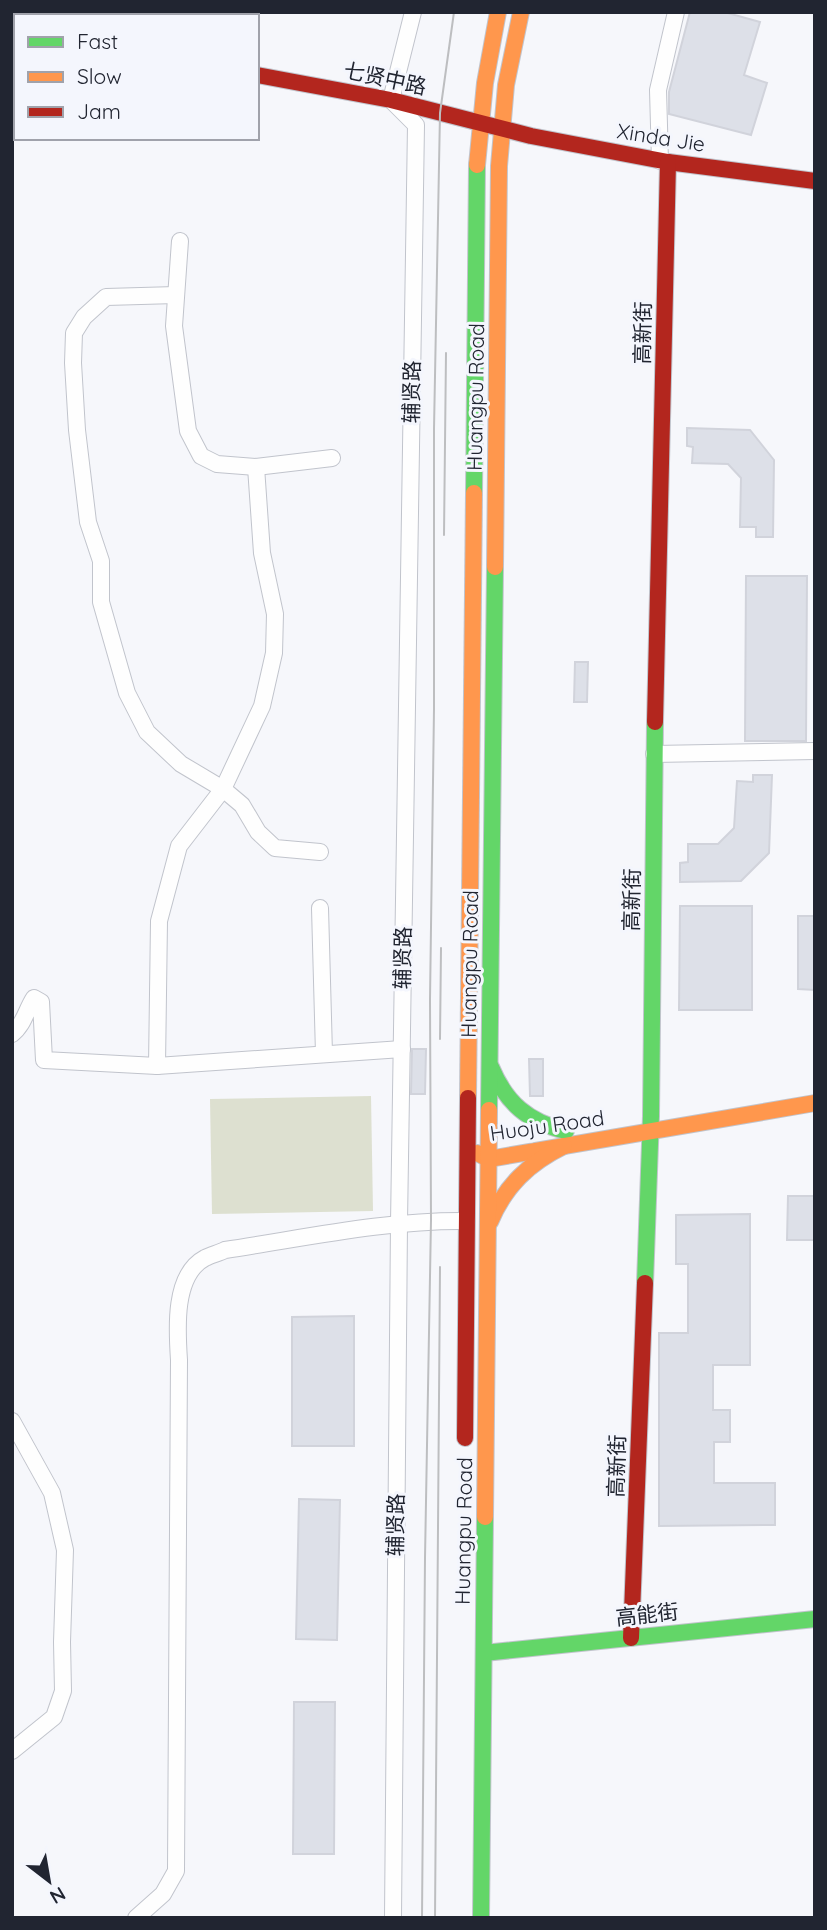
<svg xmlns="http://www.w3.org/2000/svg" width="827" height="1930" viewBox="0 0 827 1930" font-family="Quicksand,'Noto Sans SC',sans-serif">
	<rect width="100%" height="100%" fill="#f6f7fb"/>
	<polygon fill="#dde0d0" points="371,1096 373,1211 212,1214 210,1099"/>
	<g fill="#dde0e8" stroke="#d1d3db" stroke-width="2">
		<polygon points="690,12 724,12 760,22 744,75 767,83 751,135 669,114 669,92"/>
		<polygon points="687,428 750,430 774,460 773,537 756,537 756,527 740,527 741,478 728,464 692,463 693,447 687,446"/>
		<polygon points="746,576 807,576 806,741 745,741"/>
		<polygon points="575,662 588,662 587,702 574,702"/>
		<polygon points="753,775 772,775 769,853 741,881 680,882 680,863 688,862 688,844 718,844 734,828 737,781 753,782"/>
		<polygon points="680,906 752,906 752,1010 679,1010"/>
		<polygon points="798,916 815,916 815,990 798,989"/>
		<polygon points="412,1049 426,1049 425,1094 411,1094"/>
		<polygon points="529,1059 543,1059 543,1096 530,1096"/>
		<polygon points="788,1196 815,1196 815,1240 787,1240"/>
		<polygon points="750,1214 750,1365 713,1365 713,1410 730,1410 730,1442 714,1442 714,1483 775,1483 775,1525 659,1526 659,1333 688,1333 688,1264 676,1264 676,1215"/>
		<polygon points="354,1316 354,1446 292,1446 292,1317"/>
		<polygon points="299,1499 340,1500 337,1640 296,1639"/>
		<polygon points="294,1702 335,1702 334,1854 293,1854"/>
	</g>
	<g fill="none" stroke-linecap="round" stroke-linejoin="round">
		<defs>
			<g id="street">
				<polyline points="121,12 139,16"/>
				<polyline points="660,161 658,90 676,12"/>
				<polyline points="180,241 174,326 188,431 201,456 217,464 256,467 332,458"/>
				<polyline points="176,295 106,297 84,317 74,333 73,363 77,430 88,522 101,561 101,602 127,693 147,732 181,764 223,789 242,805 258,832 275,848 320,852"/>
				<polyline points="654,754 815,751"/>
				<polyline points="320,908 324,1054"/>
				<path d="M 12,1034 C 24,1025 26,1010 34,998 L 41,1002 L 44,1060 L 157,1066 L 402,1049"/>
				<polyline points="157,1066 159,921 179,846 223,789 262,706 274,653 275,614 262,553 256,467"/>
				<polyline points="12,1421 52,1493 65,1550 62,1642 63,1691 54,1717 12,1751"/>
				<path d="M 136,1918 L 163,1894 L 176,1871 L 179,1360 C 177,1330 173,1275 205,1258 C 211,1255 219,1253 225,1250 C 305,1238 386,1220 467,1221"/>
				<polyline points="393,1918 399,1223 416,125 391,100 413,12"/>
			</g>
			<g id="fast">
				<polyline points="12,31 16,32"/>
				<polyline points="474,493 477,165"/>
				<path d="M 491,1067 C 506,1103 528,1122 566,1131"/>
				<polyline points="489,1110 495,567"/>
				<polyline points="645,1283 651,1116 655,722"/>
				<polyline points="484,1653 815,1619"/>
				<polyline points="481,1918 485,1517"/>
			</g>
			<g id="slow">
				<polyline points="477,165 485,83 498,12"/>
				<polyline points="495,567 499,166 506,85 521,12"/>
				<polyline points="468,1098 474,493"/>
				<polyline points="477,1153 489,1159 815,1103"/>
				<path d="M 490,1222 C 505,1186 529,1163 564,1146"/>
				<polyline points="485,1517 489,1110"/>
			</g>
			<g id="jam">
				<polyline points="257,75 391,100 531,136 668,162 815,181"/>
				<polyline points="655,722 668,162"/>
				<polyline points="465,1438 468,1098"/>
				<polyline points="631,1638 645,1283"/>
			</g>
		</defs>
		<use href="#street" stroke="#c1c4cc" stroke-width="18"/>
		<use href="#fast" stroke="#c1c4cc" stroke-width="18"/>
		<use href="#slow" stroke="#c1c4cc" stroke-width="18"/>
		<use href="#jam" stroke="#c1c4cc" stroke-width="18"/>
		<use href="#street" stroke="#fefefe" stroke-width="16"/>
		<use href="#fast" stroke="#63d668" stroke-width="16"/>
		<use href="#slow" stroke="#ff974d" stroke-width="16"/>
		<use href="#jam" stroke="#b3261e" stroke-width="16"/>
		<g stroke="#bdbec0" stroke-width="2">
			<polyline points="444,535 446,353"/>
			<polyline points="440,1039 441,948"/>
			<polyline points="422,1918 425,1558 431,1220 430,1000 434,709 434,429 440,113 454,12"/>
			<polyline points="435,1918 440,1267"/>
		</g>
	</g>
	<g text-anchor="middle" stroke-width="6" stroke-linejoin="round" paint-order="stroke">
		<g font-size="21" fill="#212531" stroke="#f4f6fd">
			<text transform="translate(385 79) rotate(12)" y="7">七贤中路</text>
			<text transform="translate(661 138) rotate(9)" y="7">Xinda Jie</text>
			<text transform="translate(643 333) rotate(-89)" y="7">高新街</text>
			<text transform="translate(412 392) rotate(-89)" y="7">辅贤路</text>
			<text transform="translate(476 397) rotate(-89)" y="7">Huangpu Road</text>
			<text transform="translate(632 900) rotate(-89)" y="7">高新街</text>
			<text transform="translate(403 958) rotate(-89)" y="7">辅贤路</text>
			<text transform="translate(470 964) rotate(-89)" y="7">Huangpu Road</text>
			<text transform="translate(547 1126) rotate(-8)" y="7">Huoju Road</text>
			<text transform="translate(617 1466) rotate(-88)" y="7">高新街</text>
			<text transform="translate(396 1525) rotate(-89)" y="7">辅贤路</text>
			<text transform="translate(464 1531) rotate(-89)" y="7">Huangpu Road</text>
			<text transform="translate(647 1615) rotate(-6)" y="7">高能街</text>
		</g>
	</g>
	<rect width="827" height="1930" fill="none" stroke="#212531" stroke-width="28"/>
	<rect x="14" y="14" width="245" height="126" fill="#f4f6fd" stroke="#a0a2ab" stroke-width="2"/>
	<rect x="28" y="37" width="35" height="10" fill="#63d668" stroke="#a0a2ab" stroke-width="2"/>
	<text x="77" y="49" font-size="21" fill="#212531">Fast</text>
	<rect x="28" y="72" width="35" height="10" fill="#ff974d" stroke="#a0a2ab" stroke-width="2"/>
	<text x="77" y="84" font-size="21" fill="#212531">Slow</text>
	<rect x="28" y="107" width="35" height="10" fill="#b3261e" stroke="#a0a2ab" stroke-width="2"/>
	<text x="77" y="119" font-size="21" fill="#212531">Jam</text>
	<g transform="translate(49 1881) rotate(149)" stroke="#f4f6fd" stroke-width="5" paint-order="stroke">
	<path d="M0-5L12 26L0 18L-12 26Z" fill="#212531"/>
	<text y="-10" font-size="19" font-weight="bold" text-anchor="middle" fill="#212531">N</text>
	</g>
</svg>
